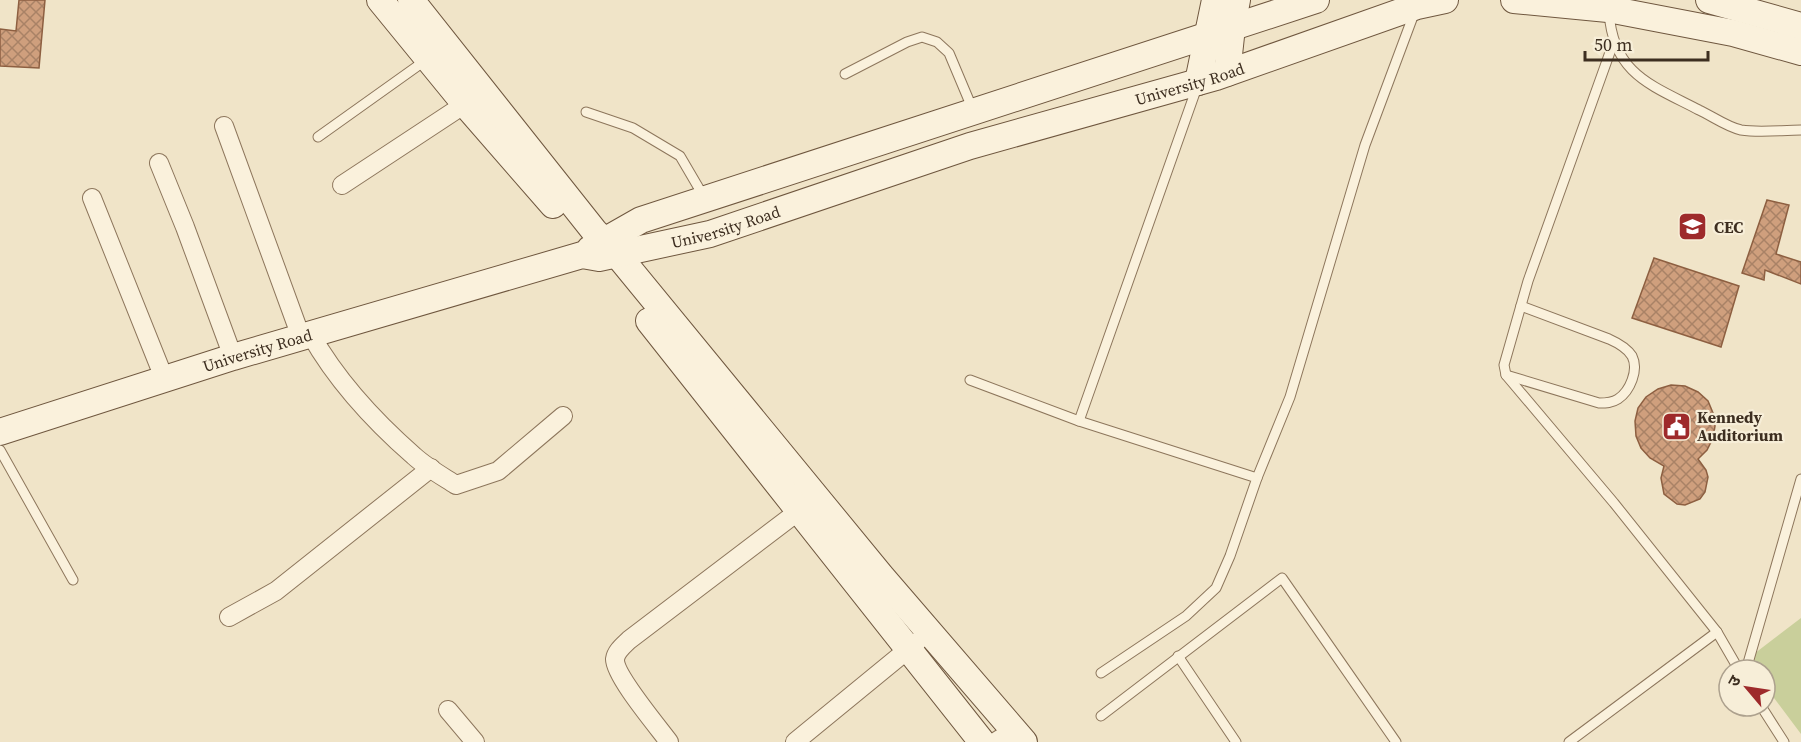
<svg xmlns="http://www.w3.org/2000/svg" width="1801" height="742" viewBox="0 0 1801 742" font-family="'Source Serif 4','Noto Sans Devanagari',serif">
	<defs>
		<pattern id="building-cross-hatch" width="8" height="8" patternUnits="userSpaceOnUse" patternTransform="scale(1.5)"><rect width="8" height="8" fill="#cf9f7d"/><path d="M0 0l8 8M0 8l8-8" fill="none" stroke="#a98266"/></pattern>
	</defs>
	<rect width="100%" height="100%" fill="#f0e4c8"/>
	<polygon fill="#c9cf9b" points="1801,618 1801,734 1765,686 1765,670 1754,670 1746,660"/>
	<g fill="url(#building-cross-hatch)" stroke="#8d5f41" stroke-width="1.5">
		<polygon points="19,0 45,0 39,68 0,66 0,29 16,31"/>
		<polygon points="1767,200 1789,205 1776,254 1801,262 1801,284 1765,270 1764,280 1742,273"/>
		<polygon points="1654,258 1739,286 1721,347 1632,318"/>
		<polygon points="1671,385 1685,386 1698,392 1708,401 1713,413 1715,426 1713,438 1707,450 1698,459 1706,470 1708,477 1705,492 1700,499 1685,505 1677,504 1664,494 1661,478 1664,466 1650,458 1641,448 1636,436 1635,421 1638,408 1646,397 1658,389"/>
	</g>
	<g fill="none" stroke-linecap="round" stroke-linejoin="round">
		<defs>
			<g id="lane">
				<path d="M 1609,12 C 1613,74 1651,85 1699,110 C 1712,116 1727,127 1741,130 C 1760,133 1782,130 1801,130"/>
				<polyline points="1614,41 1528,281 1504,365 1506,375 1614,503 1717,632 1739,670"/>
				<polyline points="845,74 907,42 922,37 937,42 949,53 973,110"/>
				<polyline points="586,112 633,128 680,156 704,197"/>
				<polyline points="318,137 426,60"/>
				<path d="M 1506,375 L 1599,403 C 1606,403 1612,403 1618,399 C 1630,391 1639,370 1632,356 C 1627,348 1618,343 1609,339 L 1521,306"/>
				<polyline points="970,380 1079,421 1257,478 1230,556 1216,588 1186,616 1101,673"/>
				<polyline points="1079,421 1197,87"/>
				<polyline points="0,450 73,580"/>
				<polyline points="1257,478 1290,397 1365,145 1415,11"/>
				<polyline points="1178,656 1236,742"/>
				<polyline points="1746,670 1801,479"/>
				<polyline points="1761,706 1784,742"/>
				<polyline points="1101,716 1282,578 1396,742"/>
				<polyline points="1569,742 1717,632"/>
			</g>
			<g id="street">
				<polyline points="224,126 301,337"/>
				<polyline points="159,163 185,227 233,357"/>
				<polyline points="342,185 465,104"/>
				<polyline points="92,198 164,378"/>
				<path d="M 311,335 C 337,381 374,421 414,456 C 426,467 442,476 456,485 L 498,471 L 563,416"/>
				<polyline points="229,617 276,591 431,468"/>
				<polyline points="448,710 475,742"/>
				<path d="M 669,742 C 658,727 614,675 615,659 C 616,651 624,645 629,640 L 800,510"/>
				<polyline points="795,742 917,642"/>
				<polyline points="995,742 1014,730"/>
			</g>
			<g id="secondary">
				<polyline points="380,0 465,104 553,205"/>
				<polyline points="411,0 595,232 616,253 881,576 1024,742"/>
				<polyline points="1514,0 1608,9 1733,33 1801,52"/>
				<polyline points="1709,0 1801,26"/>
				<polyline points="1227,73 1232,27 1237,0"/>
				<polyline points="1198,82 1215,0"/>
				<polyline points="590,249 641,220 1316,0"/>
				<polyline points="649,321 982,742"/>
				<path id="s1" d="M 0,432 L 233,357 L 582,255 L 599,258 L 710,234 L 970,146 L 1216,77 L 1417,6 L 1445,0"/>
			</g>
		</defs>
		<use href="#lane" stroke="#8d765c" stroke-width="11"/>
		<use href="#street" stroke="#8d765c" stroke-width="20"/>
		<use href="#secondary" stroke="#6f573f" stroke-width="28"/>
		<use href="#lane" stroke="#faf1dc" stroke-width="9"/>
		<use href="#street" stroke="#faf1dc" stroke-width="18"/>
		<use href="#secondary" stroke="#faf1dc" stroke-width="26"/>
	</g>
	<defs>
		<symbol id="university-square" viewBox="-11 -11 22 22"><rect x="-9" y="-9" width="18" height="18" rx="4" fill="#9e2a2b" stroke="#f7eed8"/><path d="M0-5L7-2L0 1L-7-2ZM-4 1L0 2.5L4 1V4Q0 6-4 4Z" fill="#fff"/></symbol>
		<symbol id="civic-square" viewBox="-11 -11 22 22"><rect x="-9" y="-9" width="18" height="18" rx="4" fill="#9e2a2b" stroke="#f7eed8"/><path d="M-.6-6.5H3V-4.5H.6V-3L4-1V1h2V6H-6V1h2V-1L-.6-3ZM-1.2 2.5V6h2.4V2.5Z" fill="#fff"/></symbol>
	</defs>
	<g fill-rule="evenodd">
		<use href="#university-square" x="1676" y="210" width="33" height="33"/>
		<use href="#civic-square" x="1660" y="410" width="33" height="33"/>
	</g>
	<g text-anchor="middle" stroke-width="4.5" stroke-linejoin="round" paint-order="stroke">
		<g font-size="16" fill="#3d2e20" stroke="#f7eed8">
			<text dy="6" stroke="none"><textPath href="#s1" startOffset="1242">University Road</textPath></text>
			<text dy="6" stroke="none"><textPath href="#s1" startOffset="756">University Road</textPath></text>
			<text dy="6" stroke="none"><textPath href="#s1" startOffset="270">University Road</textPath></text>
		</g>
		<g font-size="16" font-weight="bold" fill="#3d2e20" stroke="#f7eed8" text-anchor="start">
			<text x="1714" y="233">CEC</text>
			<text x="1697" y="423">Kennedy<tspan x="1697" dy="18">Auditorium</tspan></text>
		</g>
	</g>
	<g transform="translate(1747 688) rotate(299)"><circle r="28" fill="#f7eed8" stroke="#ada18e" stroke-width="1.5"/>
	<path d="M0-4.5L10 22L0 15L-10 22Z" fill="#9e2a2b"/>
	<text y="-9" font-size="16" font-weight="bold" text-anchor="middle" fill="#3d2e20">उ</text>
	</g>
	<path d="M1585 51v9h123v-9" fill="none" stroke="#3d2e20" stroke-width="3"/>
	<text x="1594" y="51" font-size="18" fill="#3d2e20" stroke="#f7eed8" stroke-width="4.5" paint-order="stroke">50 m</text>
</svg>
